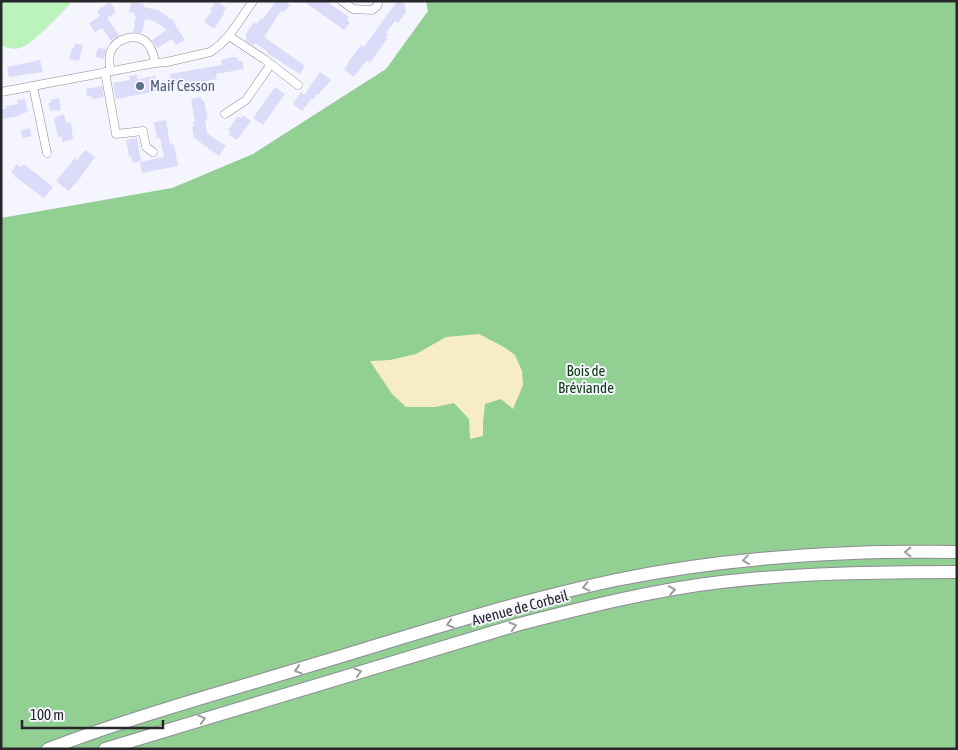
<svg xmlns="http://www.w3.org/2000/svg" width="958" height="750" viewBox="0 0 958 750" font-family="'Asap Condensed',sans-serif">
	<rect width="100%" height="100%" fill="#f5f5ff"/>
	<path fill="#bcf2bc" d="M 1,1 L 73,1 C 62,12 32,45 20,48 C 14,50 6,48 1,45 Z"/>
	<polygon fill="#91cf92" points="426,1 957,1 957,749 1,749 1,218 172,188 253,154 386,69 428,11"/>
	<polygon fill="#f6ecc7" points="479,334 504,347 515,355 522,371 523,385 513,409 501,399 485,404 483,423 483,436 470,439 469,419 454,403 435,407 406,407 392,394 370,361 390,360 416,354 446,337"/>
	<g fill="#dddbfa">
		<polygon points="217,1 226,8 223,13 224,14 214,29 204,22 212,11 210,10"/>
		<polygon points="276,1 285,1 290,5 284,12 281,11 264,37 305,66 300,74 267,53 268,52 255,43 253,45 245,40 247,37 245,35 254,22 257,24 261,18 263,19"/>
		<polygon points="303,1 326,1 349,17 347,20 350,22 344,30"/>
		<polygon points="397,1 404,1 406,12 398,23 395,21 386,33 388,35 385,38 387,39 370,63 367,60 354,77 344,70 348,64 347,64 361,45 364,47"/>
		<polygon points="110,2 116,12 107,18 119,35 111,41 102,28 95,32 89,23 100,16 97,11"/>
		<polygon points="131,2 144,4 143,7 158,10 175,22 174,23 185,40 176,45 172,39 157,48 152,40 167,30 154,21 145,19 142,33 133,32 136,16 134,15 134,13 129,12"/>
		<polygon points="75,43 83,45 79,61 69,59 72,48 74,48"/>
		<polygon points="98,48 106,49 104,59 95,57"/>
		<polygon points="233,57 237,57 238,61 242,61 244,69 216,74 217,79 172,87 170,74 222,65 221,60"/>
		<polygon points="40,60 43,72 9,77 7,67"/>
		<polygon points="320,72 331,80 318,95 317,94 312,100 311,99 302,111 293,104 301,92 304,95"/>
		<polygon points="137,75 138,79 155,76 158,91 116,99 113,83 130,80 129,76"/>
		<polygon points="102,86 104,97 92,99 91,96 87,97 86,89"/>
		<polygon points="275,87 285,94 263,125 253,118"/>
		<polygon points="201,97 202,101 204,100 208,119 205,120 207,133 226,146 219,156 194,138 192,126 194,126 193,121 195,121 191,99"/>
		<polygon points="59,98 61,110 50,111 48,103 51,103 50,100"/>
		<polygon points="25,99 28,112 19,114 20,116 1,119 1,109 6,109 6,106 18,104 17,100"/>
		<polygon points="64,114 66,123 71,122 73,139 62,142 62,136 58,137 54,118"/>
		<polygon points="243,115 251,121 237,140 229,135 231,132 228,130 238,116 241,118"/>
		<polygon points="166,120 170,145 174,144 178,166 142,173 140,162 164,157 160,138 157,138 154,122"/>
		<polygon points="30,128 31,136 23,138 21,130"/>
		<polygon points="137,138 141,161 132,163 131,156 129,157 126,140"/>
		<polygon points="85,150 95,157 80,178 69,191 56,181 76,157 76,161"/>
		<polygon points="17,164 21,167 24,164 53,187 44,198 14,176 15,176 11,172"/>
	</g>
	<g fill="none" stroke-linecap="round" stroke-linejoin="round">
		<defs>
			<g id="street">
				<polyline points="342,1 353,9 372,10 377,6 379,1"/>
				<polyline points="229,36 264,59 298,85"/>
				<path d="M 110,71 C 110,65 108,57 111,51 C 116,39 134,33 145,41 C 152,47 154,55 155,63"/>
				<polyline points="105,72 116,134 143,131 146,147 153,152"/>
				<polyline points="33,86 47,153"/>
				<path d="M 1,92 L 155,63 L 167,62 L 210,52 C 229,41 240,19 253,1"/>
				<polyline points="225,114 246,100 271,64"/>
			</g>
			<g id="primary">
				<path d="M 48,749 C 138,715 230,690 322,662 C 419,633 516,601 616,580 C 694,564 774,556 853,553 C 888,551 922,552 957,552"/>
				<path d="M 105,749 L 520,624 C 586,607 653,590 721,582 C 800,573 878,572 957,572"/>
			</g>
		</defs>
		<use href="#street" stroke="#8d8c96" stroke-width="9"/>
		<use href="#primary" stroke="#8d8c96" stroke-width="14"/>
		<use href="#street" stroke="#fff" stroke-width="8"/>
		<use href="#primary" stroke="#fff" stroke-width="12"/>
	</g>
	<defs><path id="oneway-chevron" d="M-2-3.5L2.5 0L-2 3.5" fill="none" stroke-width="1.6" stroke-linecap="round" stroke-linejoin="round" transform="scale(1.25)"/></defs>
	<g stroke="#9e9ea0">
		<use href="#oneway-chevron" transform="translate(908 552) rotate(-180)"/>
		<use href="#oneway-chevron" transform="translate(746 560) rotate(173)"/>
		<use href="#oneway-chevron" transform="translate(586 587) rotate(167)"/>
		<use href="#oneway-chevron" transform="translate(672 590) rotate(-9)"/>
		<use href="#oneway-chevron" transform="translate(450 624) rotate(164)"/>
		<use href="#oneway-chevron" transform="translate(513 626) rotate(-16)"/>
		<use href="#oneway-chevron" transform="translate(298 670) rotate(163)"/>
		<use href="#oneway-chevron" transform="translate(358 672) rotate(-17)"/>
		<use href="#oneway-chevron" transform="translate(202 719) rotate(-17)"/>
	</g>
	<circle fill="#5c6f8a" stroke="#f5f5ff" stroke-width="2" cx="140" cy="86" r="5"/>
	<g text-anchor="middle" stroke-width="4" stroke-linejoin="round" paint-order="stroke">
		<g font-size="15" fill="#4e5e75" stroke="#f5f5ff" text-anchor="start">
			<text x="150" y="91">Maif Cesson</text>
		</g>
		<g font-size="15" fill="#103b14" stroke="#f5f5ff">
			<text x="586" y="376">Bois de<tspan x="586" dy="17">Bréviande</tspan></text>
		</g>
		<g font-size="15" fill="#27272b" stroke="#f5f5ff">
			<text transform="translate(520 608) rotate(-15)" y="5">Avenue de Corbeil</text>
		</g>
	</g>
	<rect width="958" height="750" fill="none" stroke="#27272b" stroke-width="5"/>
	<path d="M22 720v8h141v-8" fill="none" stroke="#27272b" stroke-width="2.5"/>
	<text x="30" y="720" font-size="15" fill="#27272b" stroke="#f5f5ff" stroke-width="4" paint-order="stroke">100 m</text>
</svg>
